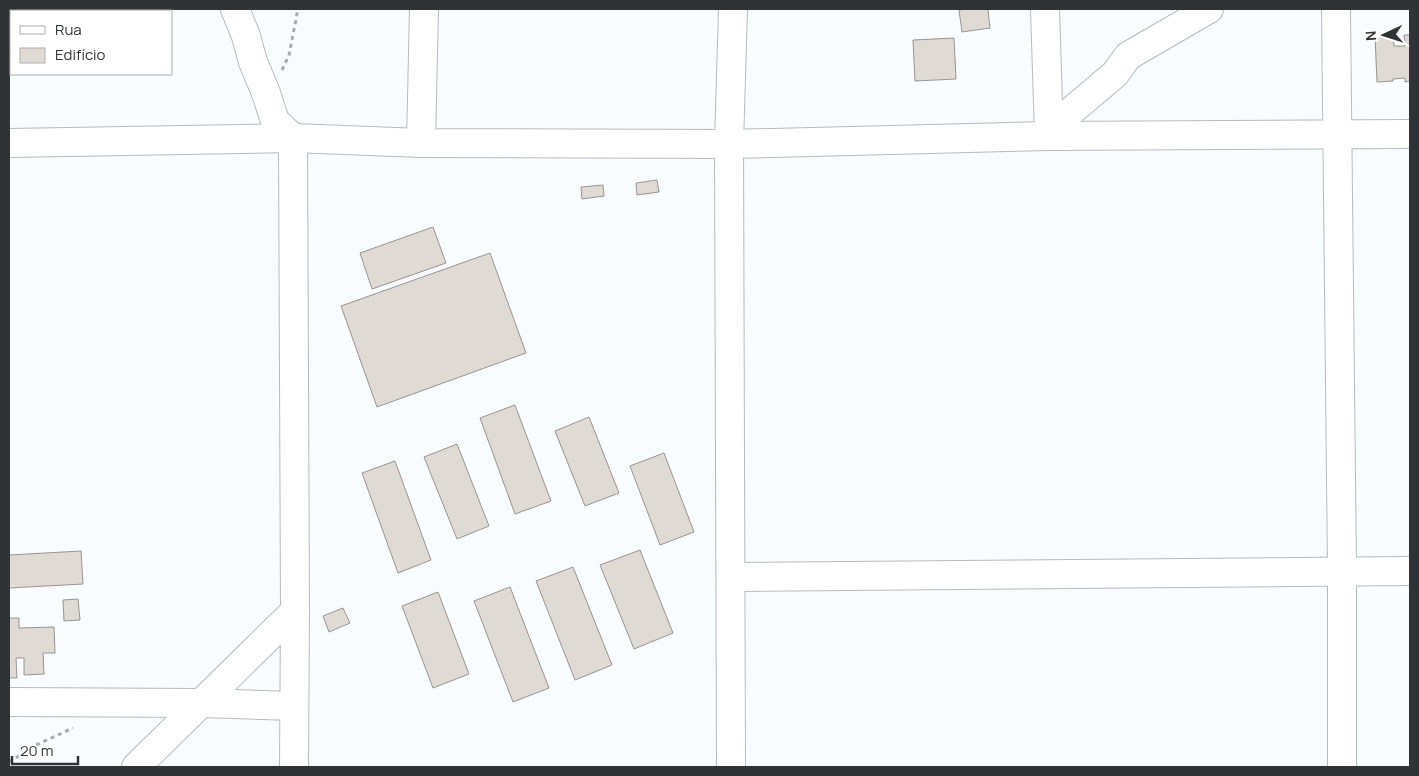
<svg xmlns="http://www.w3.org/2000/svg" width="1419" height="776" viewBox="0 0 1419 776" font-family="Manrope,sans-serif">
	<rect width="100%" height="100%" fill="#f9fcfe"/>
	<g fill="#e0dad4" stroke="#99948f">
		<polygon points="967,9 988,9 990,28 962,32 959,10"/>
		<polygon points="1393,35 1394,46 1405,46 1404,35 1410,35 1410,81 1405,82 1405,78 1393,79 1393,81 1377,82 1375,36"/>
		<polygon points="954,38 956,79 915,81 913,40"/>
		<polygon points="657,180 659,192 637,195 636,183"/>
		<polygon points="603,185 604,196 582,199 581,187"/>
		<polygon points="433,227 446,263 372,289 360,253"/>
		<polygon points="490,253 526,353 377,407 341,306"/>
		<polygon points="515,405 551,501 515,514 480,418"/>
		<polygon points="589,417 619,493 585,506 555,431"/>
		<polygon points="457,444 489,526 457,539 424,457"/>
		<polygon points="664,453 694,532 660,545 630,466"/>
		<polygon points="395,461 431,560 398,573 362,473"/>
		<polygon points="640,550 673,633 634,649 600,565"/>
		<polygon points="81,551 83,584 9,588 9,555"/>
		<polygon points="573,567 612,665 575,680 536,581"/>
		<polygon points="510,587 549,688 513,702 474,601"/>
		<polygon points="438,592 469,674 433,688 402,606"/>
		<polygon points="78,599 80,620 64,621 63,600"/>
		<polygon points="343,608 350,623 329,632 323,616"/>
		<polygon points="9,618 19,618 19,628 54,627 55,653 43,653 44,674 24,675 24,658 16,658 17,678 9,678"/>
	</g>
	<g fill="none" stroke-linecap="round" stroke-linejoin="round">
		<defs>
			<g id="minor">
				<polyline points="235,9 246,36 253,62 266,93 275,121 293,138 295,611 294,767"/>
				<polyline points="1045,9 1049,136 1063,118 1115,74 1128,56 1209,9"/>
				<polyline points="1336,9 1342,570 1342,767"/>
				<polyline points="9,143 293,138 421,143 729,144 1049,136 1410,134"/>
				<polyline points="421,143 424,9"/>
				<polyline points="731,577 1410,571"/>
				<polyline points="9,702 201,703 294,706"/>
				<polyline points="136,767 295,611"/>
				<polyline points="731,767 729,144 733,9"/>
			</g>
		</defs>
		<use href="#minor" stroke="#b4bbc0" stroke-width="30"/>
		<g stroke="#a9acae" stroke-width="3" stroke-dasharray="4 4" stroke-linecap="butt">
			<polyline points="282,70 289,55 298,9"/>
			<polyline points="9,762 36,745 73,728"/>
		</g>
		<use href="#minor" stroke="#fff" stroke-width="28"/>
	</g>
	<rect width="1419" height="776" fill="none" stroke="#303335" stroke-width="20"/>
	<rect x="10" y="10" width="162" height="65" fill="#ffffff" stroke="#acadae"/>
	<rect x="20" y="26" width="25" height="8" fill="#ffffff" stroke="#acadae"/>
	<text x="55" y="35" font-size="15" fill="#303335">Rua</text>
	<rect x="20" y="48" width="25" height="15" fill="#e0dad4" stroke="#acadae"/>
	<text x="55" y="60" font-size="15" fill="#303335">Edifício</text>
	<g transform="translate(1384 35) rotate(266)" stroke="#ffffff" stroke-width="4" paint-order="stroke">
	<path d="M0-4L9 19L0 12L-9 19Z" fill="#303335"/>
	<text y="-8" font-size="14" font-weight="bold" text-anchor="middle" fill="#303335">N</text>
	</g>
	<path d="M12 756v8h66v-8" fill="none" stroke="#303335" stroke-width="2.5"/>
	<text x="20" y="756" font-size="15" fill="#303335" stroke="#ffffff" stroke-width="4" paint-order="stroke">20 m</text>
</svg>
